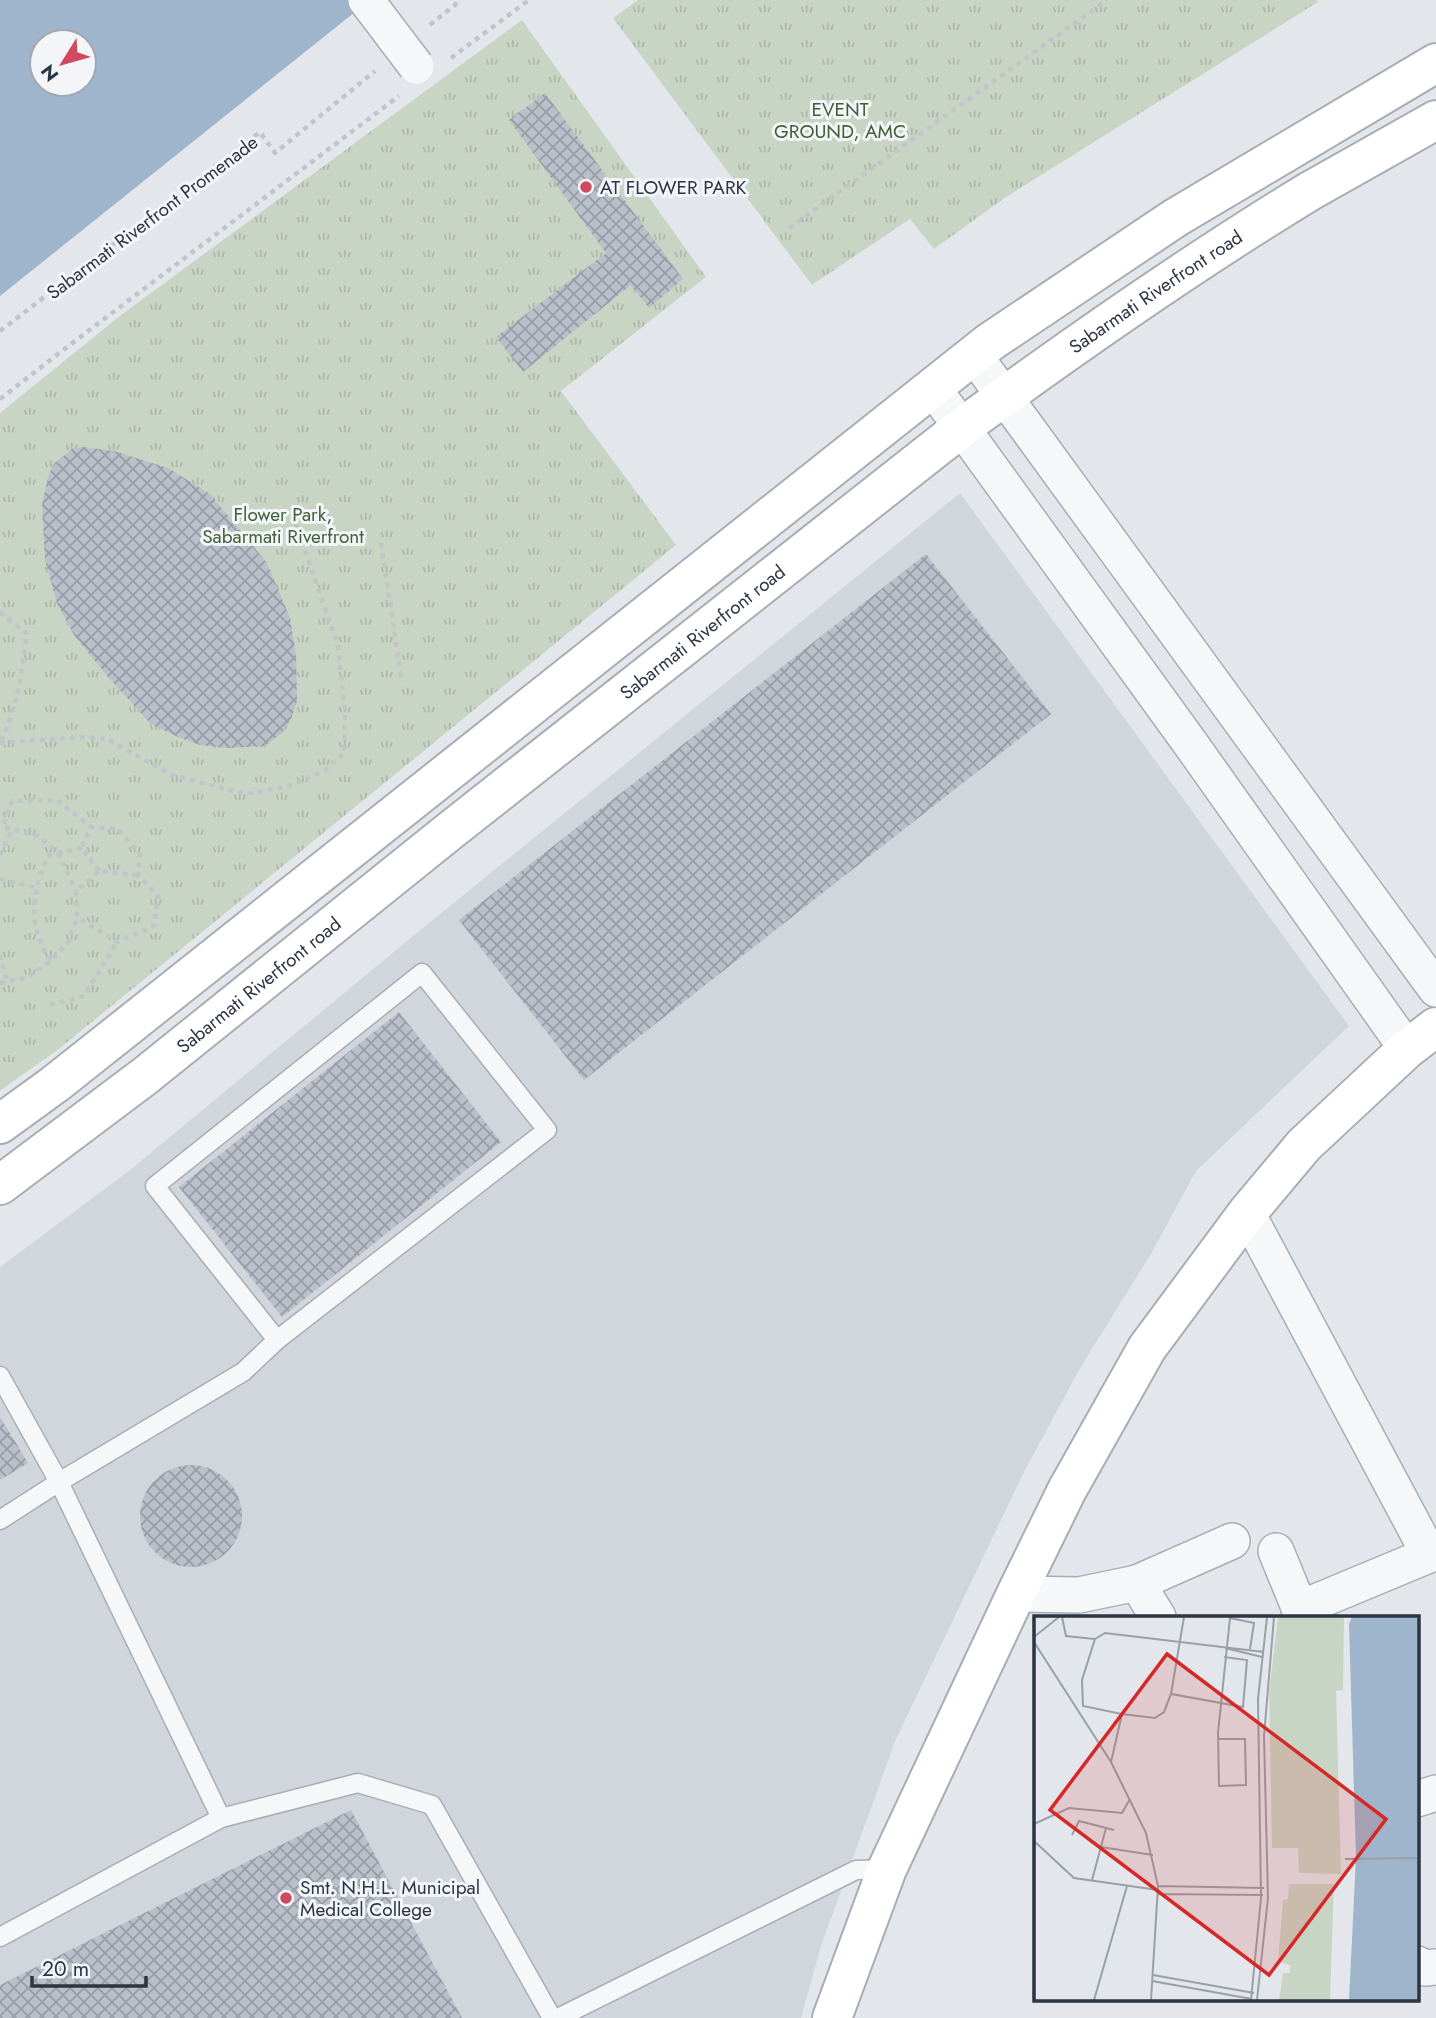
<svg xmlns="http://www.w3.org/2000/svg" width="1436" height="2018" viewBox="0 0 1436 2018" font-family="Jost,sans-serif">
	<defs>
		<pattern id="park-tufts" width="24" height="20" patternUnits="userSpaceOnUse" patternTransform="scale(1.75)"><rect width="24" height="20" fill="#c9d5c4"/><path d="M3 7l-1-3M5 7V3M7 7l1-3M15 17l-1-3M17 17v-4M19 17l1-3" fill="none" stroke="#adb7aa"/></pattern>
		<pattern id="building-cross-hatch" width="8" height="8" patternUnits="userSpaceOnUse" patternTransform="scale(1.75)"><rect width="8" height="8" fill="#bac0c9"/><path d="M0 0l8 8M0 8l8-8" fill="none" stroke="#979da5"/></pattern>
	</defs>
	<rect width="100%" height="100%" fill="#e3e7eb"/>
	<polygon fill="#d1d6dd" points="960,493 1349,1026 1196,1171 1151,1254 1080,1368 1024,1472 896,1739 821,1946 801,2018 0,2018 0,1267 130,1170 424,927"/>
	<g fill="url(#park-tufts)">
		<polygon points="638,0 1317,0 1318,2 1003,199 934,249 910,219 812,285 613,18"/>
		<polygon points="522,20 706,277 561,391 676,545 60,1048 0,1091 0,413 121,315"/>
	</g>
	<path fill="#9eb5cb" fill-rule="evenodd" d="M 0,0 L 370,0 L 0,296 ZM 42,42 L 84,42 L 84,84 L 42,84 Z"/>
	<g fill="url(#building-cross-hatch)">
		<polygon points="545,93 683,279 649,308 631,285 523,372 496,337 606,253 509,120"/>
		<polygon points="84,447 114,451 168,468 210,494 267,563 290,618 296,655 297,701 291,719 282,733 265,746 227,748 200,745 178,737 151,724 108,677 74,635 57,603 45,560 42,505 48,477 53,465 72,449"/>
		<polygon points="926,554 1051,714 584,1080 459,920"/>
		<polygon points="399,1012 501,1142 282,1317 179,1187"/>
		<polygon points="0,1417 28,1463 0,1480"/>
		<circle cx="191" cy="1516" r="51"/>
		<polygon points="351,1810 462,2018 0,2018 0,1985"/>
	</g>
	<g fill="none" stroke-linecap="round" stroke-linejoin="round">
		<defs>
			<g id="lane">
				<polyline points="0,1376 59,1482 221,1818 358,1783 432,1805 552,2018"/>
				<polyline points="0,1520 59,1482 243,1372 277,1340 547,1130 422,973 155,1186 277,1340"/>
				<polyline points="0,1937 221,1818"/>
				<polyline points="558,2018 856,1870 887,1869"/>
			</g>
			<g id="street">
				<polyline points="974,355 1436,989"/>
				<polyline points="933,388 1190,743 1407,1049"/>
				<polyline points="1247,1213 1429,1554"/>
				<polyline points="1276,1551 1303,1617"/>
				<polyline points="1137,1583 1232,1541"/>
				<polyline points="1016,1594 1079,1595 1137,1583 1158,1617"/>
				<polyline points="1299,1609 1436,1552"/>
				<polyline points="1417,1799 1436,1793"/>
				<polyline points="1417,1964 1425,1968 1436,1967"/>
			</g>
			<g id="secondary">
				<polyline points="0,1124 55,1084 990,342 1175,218 1436,63"/>
				<path id="s1" d="M 0,1185 L 145,1076 L 451,830 L 961,428 C 1074,345 1190,264 1310,191 C 1352,167 1394,144 1436,120"/>
				<polyline points="832,2018 887,1869 1016,1594 1067,1490 1147,1348 1247,1213 1304,1145 1407,1049 1436,1027"/>
			</g>
		</defs>
		<use href="#lane" stroke="#a8aeb6" stroke-width="21"/>
		<use href="#street" stroke="#a8aeb6" stroke-width="38"/>
		<use href="#secondary" stroke="#a8aeb6" stroke-width="42"/>
		<g stroke="#c1c5ca" stroke-width="4.5" stroke-dasharray="5 5" stroke-linecap="butt">
			<polyline points="430,25 461,0"/>
			<polyline points="451,58 529,0"/>
			<polyline points="789,228 1107,0"/>
			<polyline points="0,331 260,132 275,153 375,71"/>
			<polyline points="0,399 71,344 399,96"/>
			<polyline points="381,543 402,682"/>
			<path d="M 0,612 L 27,634 C 22,671 17,709 0,743"/>
			<polyline points="0,743 83,737 107,739 172,775 245,794 287,787 324,771 344,753 345,709 338,646 293,516"/>
			<polyline points="82,848 58,853 38,836 3,827 12,801 57,800 91,827"/>
			<polyline points="58,853 76,891"/>
			<polyline points="0,855 12,830"/>
			<polyline points="99,871 82,848 91,827 118,829 140,854 138,875 158,896 154,926 117,942 77,917 76,891 99,871 138,875"/>
			<polyline points="0,879 36,888"/>
			<polyline points="0,955 7,981"/>
			<path d="M 51,961 C 46,953 40,944 38,936 C 29,905 37,875 53,849"/>
			<polyline points="0,983 28,977 51,961 69,941 77,917"/>
			<polyline points="50,1005 84,996 117,942"/>
		</g>
		<use href="#lane" stroke="#f6f7f9" stroke-width="18"/>
		<use href="#street" stroke="#f6f7f9" stroke-width="35"/>
		<use href="#secondary" stroke="#fff" stroke-width="38"/>
		<defs>
			<polyline id="street-bridge" points="366,0 416,66"/>
		</defs>
		<use href="#street-bridge" stroke="#a8aeb6" stroke-width="38" stroke-linecap="butt"/>
		<use href="#street-bridge" stroke="#f6f7f9" stroke-width="35"/>
	</g>
	<g fill="#d04961" stroke="#f3f5f8" stroke-width="2.5">
		<circle cx="586" cy="187" r="7"/>
		<circle cx="286" cy="1898" r="7"/>
	</g>
	<g text-anchor="middle" stroke-width="6" stroke-linejoin="round" paint-order="stroke">
		<g font-size="19" fill="#406038" stroke="#f3f5f8">
			<text x="840" y="116">EVENT<tspan x="840" dy="22">GROUND, AMC</tspan></text>
			<text x="283" y="521">Flower Park,<tspan x="283" dy="22">Sabarmati Riverfront</tspan></text>
		</g>
		<g font-size="19" fill="#2b3544" stroke="#f3f5f8" text-anchor="start">
			<text x="600" y="194">AT FLOWER PARK</text>
			<text x="300" y="1894">Smt. N.H.L. Municipal<tspan x="300" dy="22">Medical College</tspan></text>
		</g>
		<g font-size="19" fill="#2b3544" stroke="#f3f5f8">
			<text transform="translate(152 217) rotate(-37)" y="7">Sabarmati Riverfront Promenade</text>
			<text dy="7" stroke="none"><textPath href="#s1" startOffset="1461">Sabarmati Riverfront road</textPath></text>
			<text dy="7" stroke="none"><textPath href="#s1" startOffset="894">Sabarmati Riverfront road</textPath></text>
			<text dy="7" stroke="none"><textPath href="#s1" startOffset="327">Sabarmati Riverfront road</textPath></text>
		</g>
	</g>
	<g transform="translate(1034 1616)">
		<rect width="385" height="385" fill="#e3e7eb"/>
		<path d="M 244,1 L 310,1 L 309,74 L 302,75 L 307,258 L 265,257 L 264,232 L 238,232 L 235,76 ZM 255,268 L 300,268 L 296,384 L 245,384 L 249,357 L 256,357 L 256,349 L 244,346 L 249,284 L 254,283 Z" fill="#c9d5c4"/>
		<path d="M 318,1 L 385,1 L 385,384 L 315,384 L 322,241 L 315,8 Z" fill="#9eb5cb"/>
		<path fill="none" stroke="#99a0a8" stroke-width="2" d="M 28,1 L 32,20 L 61,23 L 48,64 L 49,90 L 88,98 L 77,146M 0,21 L 25,1M 61,23 L 71,17 L 230,36M 0,26 L 77,146 L 112,217 L 124,270 L 117,384M 191,32 L 228,41M 137,78 L 150,1M 88,98 L 121,102 L 130,96 L 137,78 L 209,91 L 213,44 L 190,41M 184,123 L 211,123 L 212,169 L 185,170 L 184,117 L 196,2 L 220,7 L 216,33M 0,208 L 35,192 L 88,197 L 96,183M 38,219 L 45,205 L 80,214M 0,225 L 40,262 L 124,274M 67,231 L 119,239M 311,243 L 385,242M 58,264 L 72,212M 124,270 L 230,272M 124,278 L 229,279M 119,359 L 220,377M 118,365 L 218,383M 60,384 L 93,270M 217,384 L 227,282 L 224,83 L 233,1M 223,384 L 234,282 L 230,120 L 240,1"/>
		<path fill="#d62828" fill-opacity="0.15" stroke="#d62828" stroke-width="3.5" d="M 133,38 L 352,203 L 235,359 L 16,194 Z"/>
		<rect width="385" height="385" fill="none" stroke="#2b3544" stroke-width="3.5"/>
	</g>
	<g transform="translate(63 63) rotate(233)"><circle r="33" fill="#f3f5f8" stroke="#a3a8b0" stroke-width="2"/>
	<path d="M0-5L12 26L0 18L-12 26Z" fill="#d04961"/>
	<text y="-10" font-size="19" font-weight="bold" text-anchor="middle" fill="#2b3544">N</text>
	</g>
	<path d="M32 1976v10h114v-10" fill="none" stroke="#2b3544" stroke-width="3.5"/>
	<text x="42" y="1976" font-size="21" fill="#2b3544" stroke="#f3f5f8" stroke-width="5" paint-order="stroke">20 m</text>
</svg>
